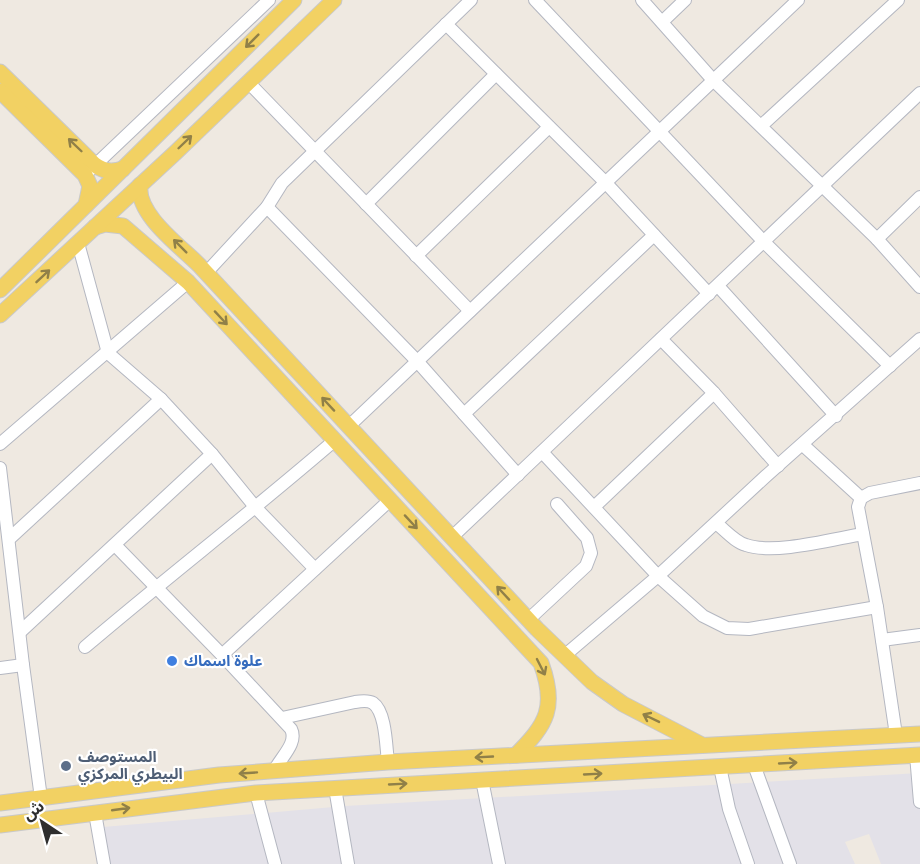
<svg xmlns="http://www.w3.org/2000/svg" width="920" height="864" viewBox="0 0 920 864" font-family="Roboto,'Noto Sans Arabic',sans-serif">
	<rect width="100%" height="100%" fill="#efe9e1"/>
	<polygon fill="#e3e1e8" points="920,773 920,864 881,864 869,834 845,842 855,864 101,864 92,828 345,806"/>
	<g fill="none" stroke-linecap="round" stroke-linejoin="round">
		<defs>
			<g id="minor">
				<polyline points="535,0 764,242 890,366"/>
				<polyline points="642,0 713,80 877,239 920,287"/>
				<polyline points="662,22 685,0"/>
				<polyline points="446,24 605,182 709,294"/>
				<polyline points="248,82 470,311"/>
				<polyline points="761,126 898,0"/>
				<polyline points="90,170 269,0"/>
				<polyline points="366,204 496,74"/>
				<polyline points="267,207 417,361 518,475"/>
				<polyline points="877,239 920,197"/>
				<polyline points="78,243 108,353 161,399 212,454 256,508 315,569"/>
				<polyline points="416,256 549,127"/>
				<polyline points="206,273 267,207 282,183 471,0"/>
				<polyline points="718,286 836,416"/>
				<polyline points="661,339 714,393 778,466"/>
				<polyline points="464,414 654,235"/>
				<polyline points="349,426 798,0"/>
				<polyline points="0,444 188,282"/>
				<polyline points="803,445 861,498"/>
				<polyline points="542,452 658,576 703,616 727,628 749,629 877,607"/>
				<polyline points="0,468 23,665 41,798"/>
				<polyline points="594,507 714,393"/>
				<path d="M 716,523 C 725,530 735,542 746,545 C 774,555 833,539 863,534"/>
				<polyline points="452,537 920,93"/>
				<polyline points="9,539 161,399"/>
				<path d="M 115,545 L 222,655 L 291,729 C 298,743 281,757 274,771"/>
				<polyline points="528,620 586,566 591,553 587,538 557,504"/>
				<polyline points="20,632 212,454"/>
				<polyline points="882,640 920,635"/>
				<path d="M 85,647 C 167,577 253,511 335,440"/>
				<polyline points="222,655 390,500"/>
				<polyline points="564,656 658,576 766,476 920,339"/>
				<polyline points="0,668 23,665"/>
				<path d="M 282,718 L 355,702 C 361,701 368,700 373,703 C 386,712 386,747 388,762"/>
				<polyline points="896,735 877,607 858,507 861,498 870,493 920,483"/>
				<polyline points="916,755 920,802"/>
				<polyline points="754,765 790,864"/>
				<polyline points="720,767 729,809 748,864"/>
				<polyline points="482,780 499,864"/>
				<polyline points="335,788 348,864"/>
				<polyline points="256,793 275,864"/>
				<polyline points="95,813 104,864"/>
			</g>
			<g id="major">
				<path d="M 0,72 L 95,165 C 105,172 112,172 123,169"/>
				<polyline points="0,91 85,175 90,186 86,205"/>
				<path d="M 140,185 C 136,214 179,245 199,265 L 537,629 L 592,682 L 623,704 L 702,745"/>
				<path d="M 95,227 L 105,224 L 123,226 L 188,282 L 541,663 C 557,707 547,724 516,755"/>
				<polyline points="0,290 294,0"/>
				<polyline points="0,315 175,153 334,0"/>
				<polyline points="0,803 219,775 388,762 920,734"/>
				<polyline points="0,825 256,793 920,755"/>
			</g>
		</defs>
		<use href="#minor" stroke="#b4b7c1" stroke-width="14"/>
		<use href="#major" stroke="#c9c9c9" stroke-width="17"/>
		<use href="#minor" stroke="#fff" stroke-width="12"/>
		<use href="#major" stroke="#f2d163" stroke-width="15"/>
	</g>
	<defs><path id="oneway-shaft" d="M-6 0H5M1.5-3L5.5 0L1.5 3" fill="none" stroke-width="1.6" stroke-linecap="round" stroke-linejoin="round" transform="scale(1.5)"/></defs>
	<g stroke="#908048">
		<use href="#oneway-shaft" transform="translate(252 41) rotate(135)"/>
		<use href="#oneway-shaft" transform="translate(185 142) rotate(-44)"/>
		<use href="#oneway-shaft" transform="translate(75 145) rotate(-136)"/>
		<use href="#oneway-shaft" transform="translate(180 246) rotate(-135)"/>
		<use href="#oneway-shaft" transform="translate(43 276) rotate(-43)"/>
		<use href="#oneway-shaft" transform="translate(221 318) rotate(47)"/>
		<use href="#oneway-shaft" transform="translate(328 404) rotate(-133)"/>
		<use href="#oneway-shaft" transform="translate(411 522) rotate(47)"/>
		<use href="#oneway-shaft" transform="translate(503 593) rotate(-133)"/>
		<use href="#oneway-shaft" transform="translate(541 667) rotate(63)"/>
		<use href="#oneway-shaft" transform="translate(651 718) rotate(-154)"/>
		<use href="#oneway-shaft" transform="translate(484 757) rotate(177)"/>
		<use href="#oneway-shaft" transform="translate(788 763) rotate(-3)"/>
		<use href="#oneway-shaft" transform="translate(248 773) rotate(176)"/>
		<use href="#oneway-shaft" transform="translate(593 774) rotate(-3)"/>
		<use href="#oneway-shaft" transform="translate(398 784) rotate(-3)"/>
		<use href="#oneway-shaft" transform="translate(121 809) rotate(-8)"/>
	</g>
	<circle fill="#3f7fe0" stroke="#fff" stroke-width="2" cx="172" cy="661" r="6"/>
	<circle fill="#5c6f8a" stroke="#fff" stroke-width="2" cx="66" cy="766" r="6"/>
	<g text-anchor="middle" stroke-width="4.5" stroke-linejoin="round" paint-order="stroke">
		<g font-size="15" font-weight="bold" fill="#366cbe" stroke="#fff" text-anchor="start">
			<text x="184" y="666">علوة اسماك</text>
		</g>
		<g font-size="15" font-weight="bold" fill="#4e5e75" stroke="#fff" text-anchor="start">
			<text x="78" y="762">المستوصف<tspan x="78" dy="17">البيطري المركزي</tspan></text>
		</g>
	</g>
	<g transform="translate(42 822) rotate(324)" stroke="#ffffff" stroke-width="4.5" paint-order="stroke">
	<path d="M0-4.5L10 22L0 15L-10 22Z" fill="#2e2e2e"/>
	<text y="-9" font-size="16" font-weight="bold" text-anchor="middle" fill="#2e2e2e">ش</text>
	</g>
</svg>
